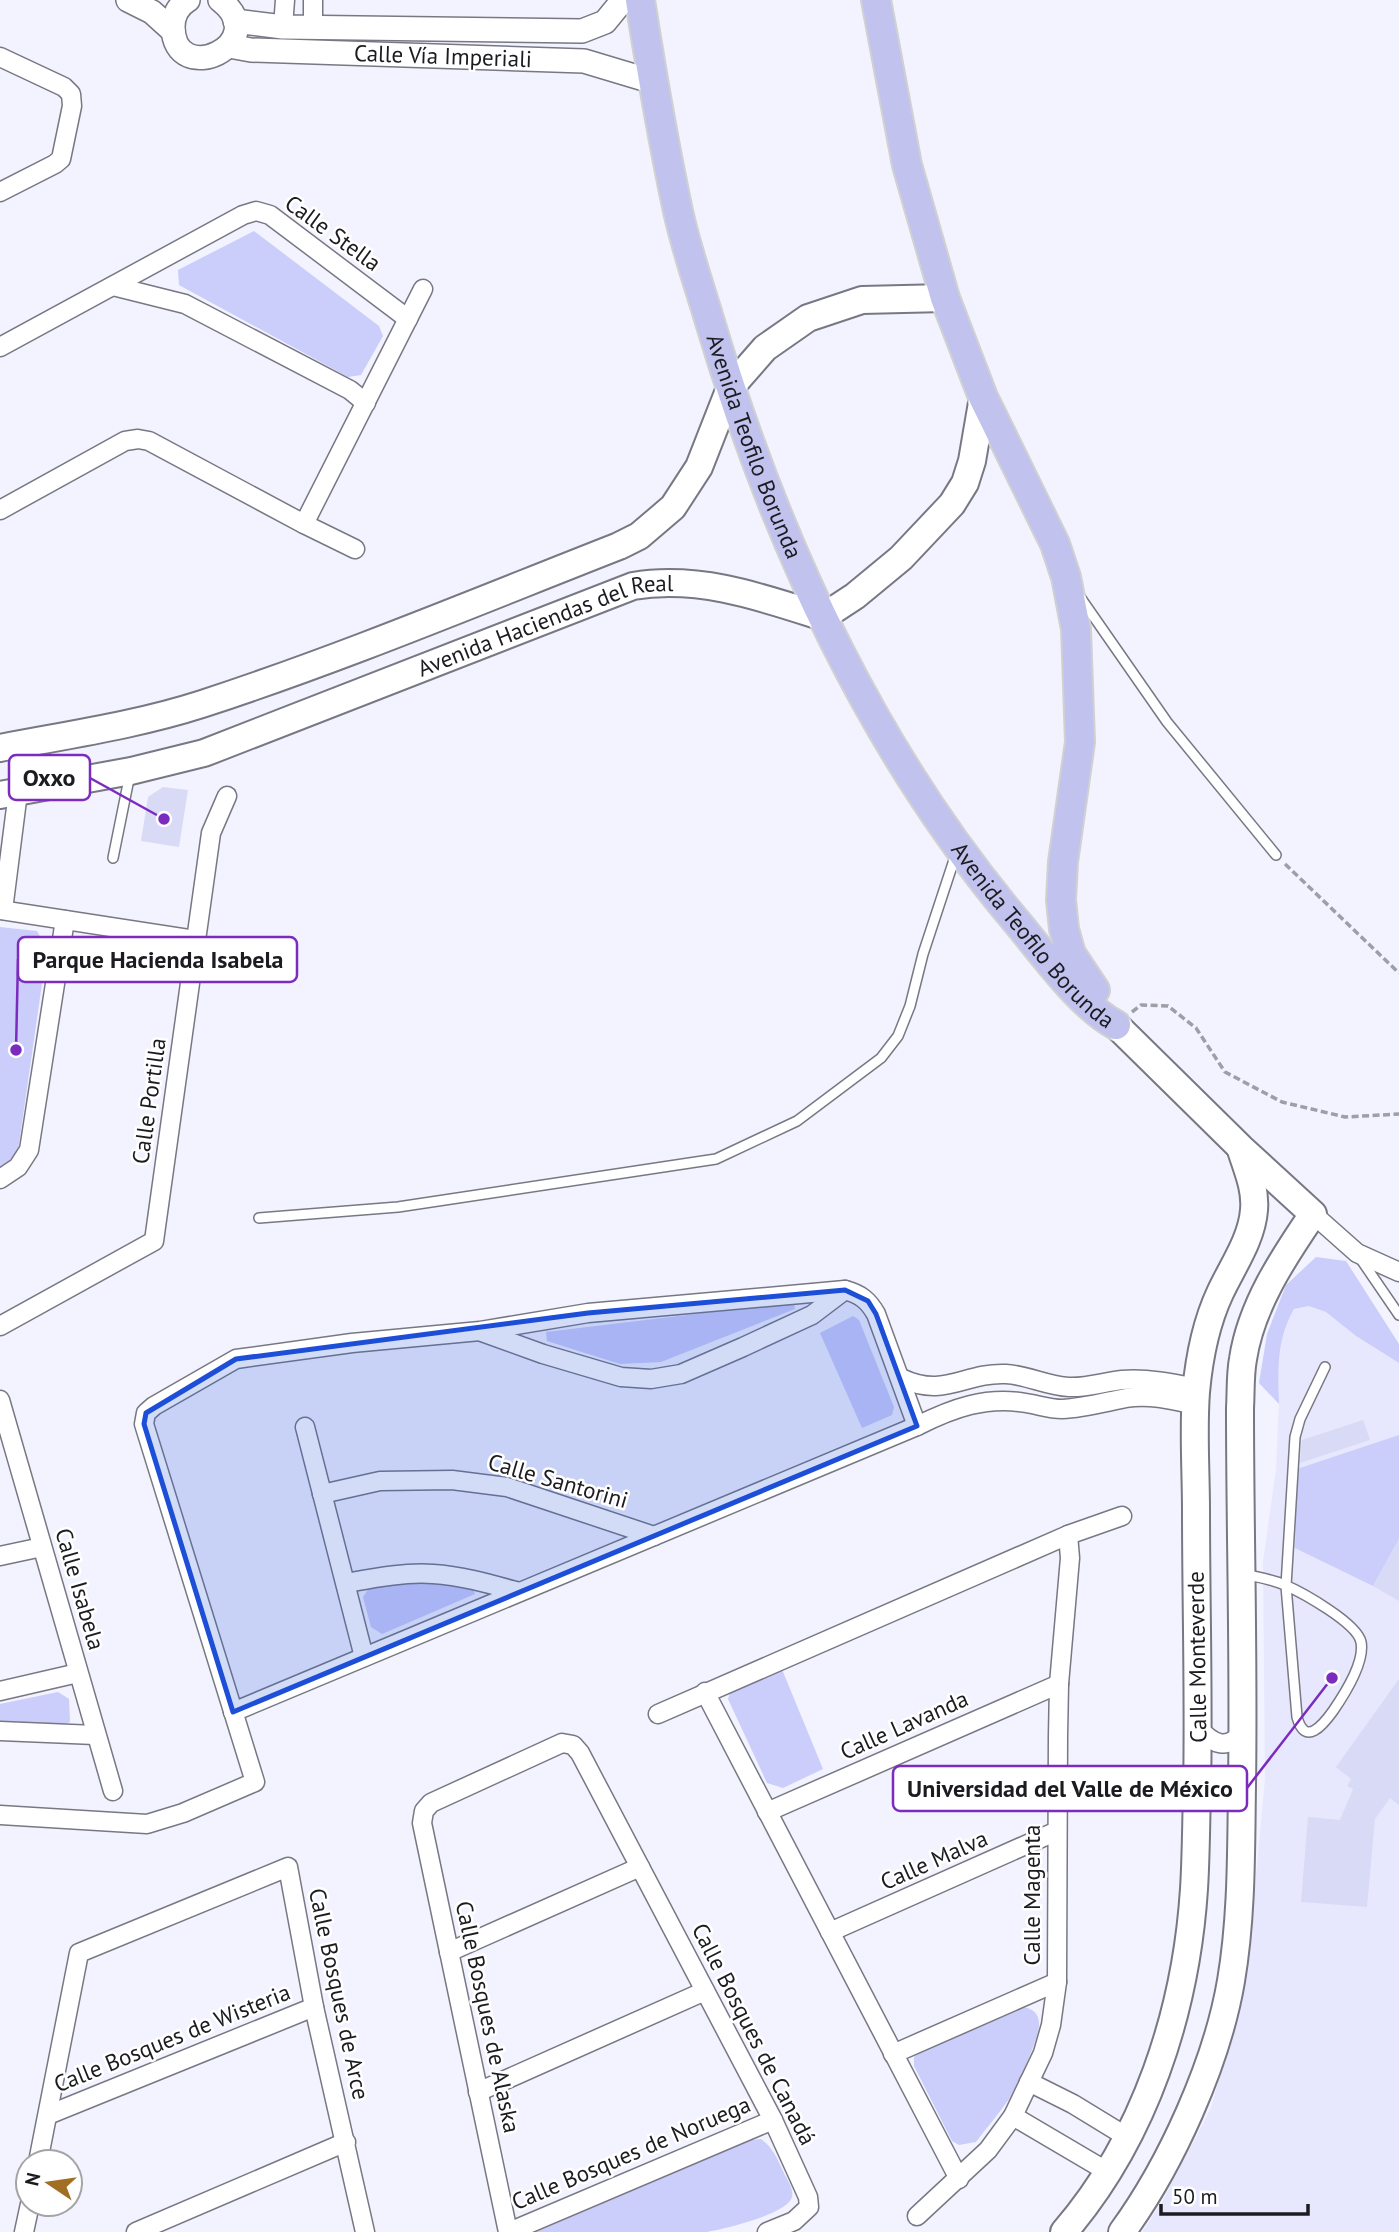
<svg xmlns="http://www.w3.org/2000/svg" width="1399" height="2232" viewBox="0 0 1399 2232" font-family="'PT Sans',sans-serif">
	<rect width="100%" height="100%" fill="#f2f3fe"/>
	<polygon fill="#e7e8fd" points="1309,1306 1326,1312 1356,1336 1399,1363 1399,2232 1142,2232 1161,2204 1211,2108 1247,1973 1265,1779 1263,1562 1276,1469 1279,1404 1278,1354 1285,1326 1294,1309"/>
	<g fill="#cbcdfa">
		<polygon points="254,231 379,326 383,336 361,375 348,377 179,285 178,270"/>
		<polygon points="0,927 37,931 47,949 18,1151 8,1162 0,1167"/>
		<path d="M 1316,1257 L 1346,1261 L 1399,1344 L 1399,1363 L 1356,1336 L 1326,1312 L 1309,1306 L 1294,1309 C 1276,1340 1278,1370 1279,1404 L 1259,1383 L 1267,1334 L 1286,1285 Z"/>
		<polygon points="794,1302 795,1309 661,1362 620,1364 547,1341 546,1332"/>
		<polygon points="853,1316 859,1320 894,1407 892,1415 862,1428 820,1333"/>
		<polygon points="1399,1435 1399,1539 1373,1586 1295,1548 1297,1469"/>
		<polygon points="416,1580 471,1585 475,1594 382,1634 371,1627 363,1597 369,1588"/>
		<polygon points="781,1667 823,1769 783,1788 767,1783 728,1699 731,1689"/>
		<polygon points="58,1692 69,1699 70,1722 59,1727 0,1724 0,1704"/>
		<path d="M 1022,2007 C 1032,2008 1039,2013 1039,2024 C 1040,2037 1016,2087 1009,2099 C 999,2114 986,2128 976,2142 L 959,2145 L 952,2141 L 914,2066 L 914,2057 L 923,2047 Z"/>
		<path d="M 761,2139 C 773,2148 777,2158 783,2171 C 786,2178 794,2188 792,2197 C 788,2214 724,2229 707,2232 L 534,2232 L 752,2140 Z"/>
	</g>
	<g fill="#d9daf6">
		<polygon points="163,787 188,790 179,847 141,841 148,797"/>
		<polygon points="1363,1420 1370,1440 1300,1463 1302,1440"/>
		<polygon points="1399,1539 1399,1601 1373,1586"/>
		<polygon points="1399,1679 1399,1805 1390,1798 1375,1819 1367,1907 1301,1902 1308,1817 1340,1820 1353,1789 1347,1786 1351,1779 1336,1767"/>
	</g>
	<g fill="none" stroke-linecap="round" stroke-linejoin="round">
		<defs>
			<g id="service">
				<polyline points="1080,597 1167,722 1276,855"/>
				<polyline points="113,858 130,774"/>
				<polyline points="259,1218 398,1207 716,1159 797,1121 881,1058 898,1036 910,1006 923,954 956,854"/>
				<polyline points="1360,1258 1399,1315"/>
				<path d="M 1243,1574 C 1257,1577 1271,1579 1285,1585 C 1303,1593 1357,1623 1361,1642 C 1365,1662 1344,1695 1333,1711 C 1323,1725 1305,1747 1297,1717 L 1286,1586 L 1295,1437 L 1300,1419 L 1325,1367"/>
			</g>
			<g id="minor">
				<polyline points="283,27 285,0"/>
				<polyline points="313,28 313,0"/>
				<polyline points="0,57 64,87 71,94 72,106 61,159 55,164 0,192"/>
				<polyline points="113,286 185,304 350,390 366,403"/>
				<polyline points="0,347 243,215 256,211 270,215 408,319"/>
				<polyline points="0,510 125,441 138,439 149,441 304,524 355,549"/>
				<polyline points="304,524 423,289"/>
				<polyline points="0,910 195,940"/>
				<polyline points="3,910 18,792"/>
				<polyline points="0,1179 18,1167 29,1150 65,920"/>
				<polyline points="1313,1214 1357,1253 1399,1272"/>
				<polyline points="0,1326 154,1241 211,833 227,796"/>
				<polyline points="482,1332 543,1354 621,1377 651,1379 681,1374 743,1347 812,1315 845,1290"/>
				<path d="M 901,1378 C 945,1399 964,1372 1006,1374 C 1027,1375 1047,1386 1069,1387 C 1086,1388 1104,1382 1122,1380 C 1147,1378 1172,1383 1197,1388"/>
				<polyline points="0,1400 113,1791"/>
				<polyline points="305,1427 364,1657"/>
				<polyline points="322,1494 380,1481 452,1480 507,1487 654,1536"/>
				<polyline points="0,1556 42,1547"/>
				<path d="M 346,1583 C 374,1578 404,1572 433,1574 C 463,1576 490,1584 519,1592"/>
				<polyline points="0,1691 78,1673"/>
				<polyline points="705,1692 959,2179"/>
				<path d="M 233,1712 L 917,1426 C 953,1408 986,1396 1026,1403 C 1039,1405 1049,1409 1062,1409 C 1084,1408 1105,1402 1126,1398 C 1149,1394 1173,1400 1195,1405"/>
				<polyline points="658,1714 1068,1535 1122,1516"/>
				<path d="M 1198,1728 C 1214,1745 1227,1751 1244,1731"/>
				<polyline points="0,1731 95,1735"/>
				<path d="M 1197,1789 C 1212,1777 1225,1777 1242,1784"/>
				<polyline points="767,1812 1059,1684"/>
				<path d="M 0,1815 L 147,1824 L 183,1813 L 255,1782 L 144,1424 L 146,1413 L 154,1406 L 236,1359 L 352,1343 L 480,1331 L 588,1313 L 845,1290 C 860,1294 868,1300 876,1314 L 917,1426"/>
				<polyline points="830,1932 1057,1831"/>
				<polyline points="449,1952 640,1867"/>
				<polyline points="893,2054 1057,1982"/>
				<polyline points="1029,2082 1073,2104 1127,2137"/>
				<polyline points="478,2092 705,1991"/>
				<polyline points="48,2115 314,2007"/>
				<polyline points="1013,2116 1108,2172"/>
				<polyline points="38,2162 79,1953 288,1867 314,2007 365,2232"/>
				<polyline points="917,2216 988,2150 1013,2116 1043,2053 1051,2025 1057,1982 1058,1736 1059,1684 1070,1558 1068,1535"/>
				<polyline points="24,2232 30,2204"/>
				<polyline points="136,2232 346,2142"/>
				<polyline points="508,2232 422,1823 424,1811 431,1803 562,1743 573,1745 580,1753 773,2120 808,2197 809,2207 794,2221 767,2232"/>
				<polyline points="509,2232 773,2120"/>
			</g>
			<g id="tertiary">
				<polyline points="128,0 152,12 173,31"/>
				<path d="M 188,0 C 178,6 173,16 173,27 C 174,90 275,43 220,0"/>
				<polyline points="235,21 283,27 582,31 605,22 623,0"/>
				<polyline points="229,46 251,50 584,61 654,82"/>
			</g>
			<g id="secondary">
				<path d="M 0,748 C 67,735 137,725 202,704 C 343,658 481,600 619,546 L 639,536 L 673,507 L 699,467 L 730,388 L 765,348 L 808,318 L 862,300 L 945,298"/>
				<path id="s1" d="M 0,795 L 131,771 L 204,753 L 633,586 C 699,575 761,597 823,617 L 855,596 L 901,558 L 952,504 L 965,483 L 972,461 L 983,397"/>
				<path d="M 1116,1025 L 1241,1148 L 1313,1214 C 1283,1258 1251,1306 1243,1359 C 1240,1375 1241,1392 1240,1408 C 1240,1534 1244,1659 1242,1785 C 1241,1850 1242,1916 1231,1981 C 1217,2063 1171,2165 1122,2232"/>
				<path d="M 1064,2232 C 1145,2138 1186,2012 1194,1889 C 1196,1857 1196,1825 1197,1793 C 1199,1699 1196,1605 1196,1510 C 1196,1471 1193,1431 1196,1392 C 1199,1359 1206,1323 1220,1293 C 1232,1267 1252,1239 1254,1210 C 1256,1189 1247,1169 1241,1150"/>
			</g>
			<g id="primary">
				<path id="s2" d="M 640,0 C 651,70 663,141 678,211 C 686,248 699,285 710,322 C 774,536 871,749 1016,921 C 1043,953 1080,1006 1116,1025"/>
				<polyline points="876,0 907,165 945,298 983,397 1055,544 1066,577 1076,629 1080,742 1063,862 1061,900 1064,929 1071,954 1095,990"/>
			</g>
		</defs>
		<use href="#service" stroke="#777883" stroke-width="12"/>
		<use href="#minor" stroke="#777883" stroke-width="21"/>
		<use href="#tertiary" stroke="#777883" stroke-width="26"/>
		<use href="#secondary" stroke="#777883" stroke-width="30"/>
		<use href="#primary" stroke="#d1d1d2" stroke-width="32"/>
		<g stroke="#9e9ea7" stroke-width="3.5" stroke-dasharray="7 3.5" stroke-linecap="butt">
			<polyline points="1285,864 1399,973"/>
			<polyline points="1132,1012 1141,1005 1168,1006 1196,1028 1225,1072 1282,1102 1345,1117 1399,1114"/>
		</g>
		<use href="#service" stroke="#fff" stroke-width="9"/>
		<use href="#minor" stroke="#fff" stroke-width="18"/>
		<use href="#tertiary" stroke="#fff" stroke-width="23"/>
		<use href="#secondary" stroke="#fff" stroke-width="26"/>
		<use href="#primary" stroke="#c1c2ee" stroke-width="28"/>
	</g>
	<path fill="#1d4ed8" fill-opacity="0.2" stroke="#1d4ed8" stroke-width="5" stroke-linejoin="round" d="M 845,1290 L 868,1301 L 876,1314 L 917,1426 L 233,1712 L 144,1424 L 146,1413 L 236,1359 L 588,1313 Z"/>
	<g text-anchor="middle" stroke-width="5" stroke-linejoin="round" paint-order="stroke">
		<g font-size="23" fill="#1b1b20" stroke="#fff">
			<text transform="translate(443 56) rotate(2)" y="8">Calle Vía Imperiali</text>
			<text transform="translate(333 233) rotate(36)" y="8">Calle Stella</text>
			<text dy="8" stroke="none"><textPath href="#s2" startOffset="462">Avenida Teofilo Borunda</textPath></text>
			<text dy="8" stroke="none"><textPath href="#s1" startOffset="574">Avenida Haciendas del Real</textPath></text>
			<text dy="8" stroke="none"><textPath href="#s2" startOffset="1029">Avenida Teofilo Borunda</textPath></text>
			<text transform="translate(149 1101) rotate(-82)" y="8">Calle Portilla</text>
			<text transform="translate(558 1481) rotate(16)" y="8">Calle Santorini</text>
			<text transform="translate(80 1589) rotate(74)" y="8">Calle Isabela</text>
			<text transform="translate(1197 1657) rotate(-91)" y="8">Calle Monteverde</text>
			<text transform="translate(904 1725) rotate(-24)" y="8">Calle Lavanda</text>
			<text transform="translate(934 1860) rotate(-24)" y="8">Calle Malva</text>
			<text transform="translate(1032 1895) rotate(-90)" y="8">Calle Magenta</text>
			<text transform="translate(339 1994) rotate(78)" y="8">Calle Bosques de Arce</text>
			<text transform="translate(488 2017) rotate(78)" y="8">Calle Bosques de Alaska</text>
			<text transform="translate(754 2034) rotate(63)" y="8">Calle Bosques de Canadá</text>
			<text transform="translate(172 2038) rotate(-22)" y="8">Calle Bosques de Wisteria</text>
			<text transform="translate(631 2153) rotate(-23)" y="8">Calle Bosques de Noruega</text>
		</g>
	</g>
	<path fill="none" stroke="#7b2cbf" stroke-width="2.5" d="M164 819L90 778M16 1050L18 959M1332 1678L1247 1788"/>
	<g fill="#7b2cbf" stroke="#fff" stroke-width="2.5">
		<circle cx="164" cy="819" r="7"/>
		<circle cx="16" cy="1050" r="7"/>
		<circle cx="1332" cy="1678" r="7"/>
	</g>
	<g fill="#fff" stroke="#7b2cbf" stroke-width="2.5">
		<rect x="9" y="755" width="81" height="45" rx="7"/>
		<rect x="18" y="937" width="279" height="45" rx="7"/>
		<rect x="893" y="1766" width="354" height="45" rx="7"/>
	</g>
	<g font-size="24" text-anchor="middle" font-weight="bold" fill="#1b1b20">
		<text x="49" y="786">Oxxo</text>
		<text x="158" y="968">Parque Hacienda Isabela</text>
		<text x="1070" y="1797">Universidad del Valle de México</text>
	</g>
	<g transform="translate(49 2183) rotate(283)"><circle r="33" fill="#ffffff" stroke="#a4a4a6" stroke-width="2"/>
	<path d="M0-5L12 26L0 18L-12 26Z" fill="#a16f24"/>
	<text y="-10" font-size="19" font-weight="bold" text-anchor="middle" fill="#1b1b20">N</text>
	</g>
	<path d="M1161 2204v10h147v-10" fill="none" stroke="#1b1b20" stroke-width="3.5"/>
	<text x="1172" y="2204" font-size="21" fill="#1b1b20" stroke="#ffffff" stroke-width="5" paint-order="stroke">50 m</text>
</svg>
